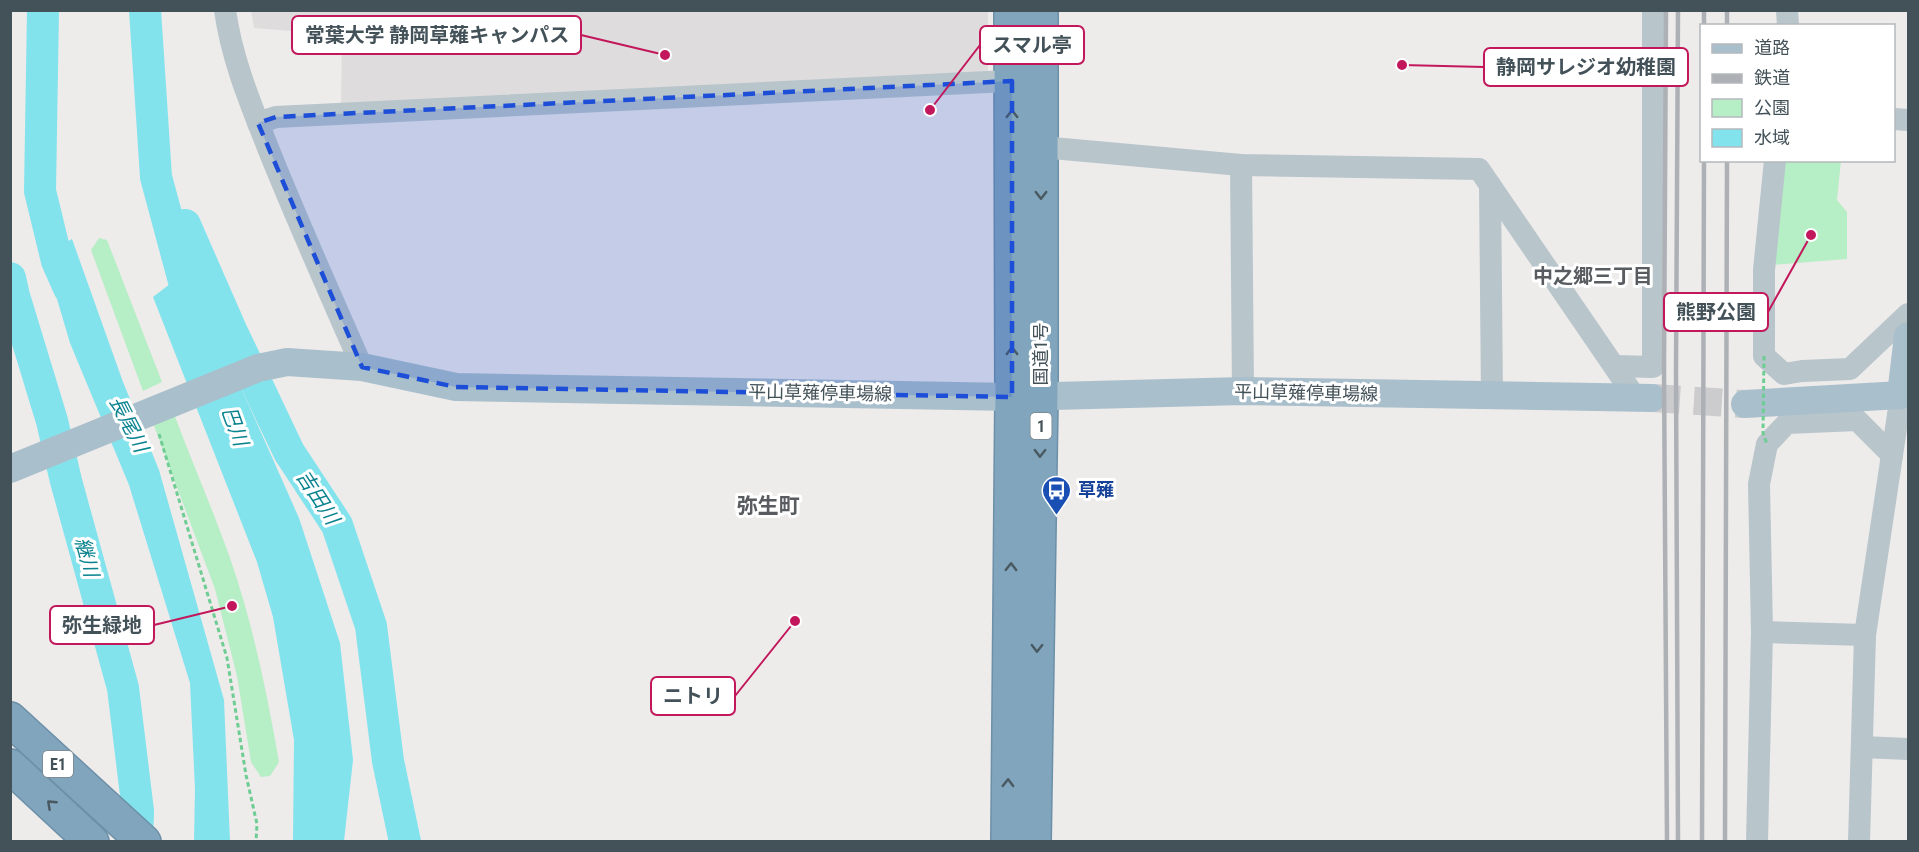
<svg xmlns="http://www.w3.org/2000/svg" width="1919" height="852" viewBox="0 0 1919 852" font-family="'Roboto Condensed','Noto Sans JP',sans-serif">
	<rect width="100%" height="100%" fill="#eeebeb"/>
	<polygon fill="#dfdcdd" points="251,11 988,11 988,75 341,104 342,35 254,28"/>
	<g fill="#b6eec5">
		<polygon points="1782,161 1841,161 1837,200 1847,212 1847,259 1772,265"/>
		<polygon points="99,238 107,240 162,382 143,391 91,250"/>
		<path d="M 174,414 C 192,462 213,510 230,558 C 253,624 267,693 279,762 L 270,776 L 261,777 L 251,762 L 237,676 L 215,589 L 153,423 Z"/>
	</g>
	<g fill="#82e3ed">
		<polygon points="72,239 123,382 159,470 224,700 230,841 194,841 195,789 190,683 129,485 70,343 44,255"/>
		<polygon points="187,271 251,410 299,518 340,643 353,760 344,841 293,841 294,740 273,617 257,562 153,297"/>
	</g>
	<g fill="none" stroke-linecap="round" stroke-linejoin="round">
		<g stroke="#82e3ed" stroke-width="32">
			<polyline points="43,10 40,191 57,261 69,288"/>
			<polyline points="145,10 156,177 188,296 195,316"/>
			<polyline points="185,225 231,330 289,452 337,525 371,626 388,761 405,842"/>
			<polyline points="10,278 14,296 52,421 66,481 123,688 138,811 137,842"/>
		</g>
		<polyline stroke="#ccccce" stroke-width="28" stroke-dasharray="28 14" stroke-linecap="butt" points="1652,398 1745,404"/>
		<defs>
			<g id="highway">
				<polyline points="10,719 144,842"/>
				<polyline points="10,766 92,842"/>
				<polyline points="1008,842 1012,397 1011,10"/>
				<polyline points="1034,842 1041,395 1041,10"/>
			</g>
		</defs>
		<use href="#highway" stroke="#6c90a8" stroke-width="36"/>
		<polyline stroke="#6ecd93" stroke-width="3" stroke-dasharray="4.5 3" stroke-linecap="butt" points="159,434 227,658 246,775 257,824 256,842"/>
		<g stroke="#b8c5cb" stroke-width="22">
			<path d="M 225,10 C 232,61 252,107 270,153 C 299,225 331,296 362,367"/>
			<polyline points="1787,10 1788,26"/>
			<polyline points="1894,119 1908,120"/>
			<polyline points="258,123 276,117 1026,80"/>
			<polyline points="1041,147 1241,165 1479,169 1635,397"/>
			<polyline points="1775,160 1764,270 1764,356 1784,374 1802,371 1850,369 1908,314"/>
			<polyline points="1241,165 1243,391"/>
			<polyline points="1490,185 1492,397"/>
			<polyline points="1615,366 1653,367 1653,10"/>
			<polyline points="1762,632 1865,635"/>
			<polyline points="1862,747 1908,749"/>
			<polyline points="1757,842 1762,632 1759,484 1767,444 1787,423 1857,420 1892,455"/>
			<polyline points="1859,842 1865,635 1901,395 1908,395"/>
		</g>
		<g stroke="#a9bfcb" stroke-width="28">
			<polyline points="1745,404 1901,395 1908,336"/>
			<polyline points="10,469 258,368 287,362 362,367 456,387 1012,397 1243,391 1652,398"/>
		</g>
		<use href="#highway" stroke="#81a5bc" stroke-width="33"/>
		<g stroke="#adb1b6" stroke-width="4.5">
			<polyline points="1666,10 1664,371 1667,842"/>
			<polyline points="1678,10 1676,371 1678,842"/>
			<polyline points="1704,26 1704,10"/>
			<polyline points="1727,26 1727,10"/>
			<polyline points="1702,842 1704,160"/>
			<polyline points="1725,842 1727,160"/>
		</g>
		<polyline stroke="#6ecd93" stroke-width="3" stroke-dasharray="4.5 3" stroke-linecap="butt" points="1764,356 1763,433 1767,444"/>
	</g>
	<defs><path id="oneway-chevron" d="M-2-3.5L2.5 0L-2 3.5" fill="none" stroke-width="1.6" stroke-linecap="round" stroke-linejoin="round" transform="scale(1.5)"/></defs>
	<g stroke="#495962">
		<use href="#oneway-chevron" transform="translate(1012 114) rotate(-90)"/>
		<use href="#oneway-chevron" transform="translate(1041 195) rotate(90)"/>
		<use href="#oneway-chevron" transform="translate(1012 351) rotate(-90)"/>
		<use href="#oneway-chevron" transform="translate(1040 453) rotate(91)"/>
		<use href="#oneway-chevron" transform="translate(1011 567) rotate(-89)"/>
		<use href="#oneway-chevron" transform="translate(1037 648) rotate(91)"/>
		<use href="#oneway-chevron" transform="translate(1008 783) rotate(-89)"/>
		<use href="#oneway-chevron" transform="translate(51 804) rotate(-137)"/>
	</g>
	<path fill="#1d4ed8" fill-opacity="0.2" stroke="#1d4ed8" stroke-width="4.5" stroke-dasharray="12 8" stroke-linejoin="round" d="M 1012,81 L 1012,397 L 456,387 L 362,367 L 258,123 L 276,117 Z"/>
	<defs>
		<symbol id="bus-pin" viewBox="-11 -11 22 30"><path d="M0 17L-7.5 6A9.5 9.5 0 1 1 7.5 6Z" fill="#1a4fb4" stroke="#fff"/><path d="M-5-6H5V4H4V6H2V4H-2V6H-4V4H-5ZM-3.5-4V0h7V-4ZM-3.5 1.2v1.5H-2V1.2ZM2 1.2v1.5H3.5V1.2Z" fill="#fff"/></symbol>
	</defs>
	<g fill-rule="evenodd">
		<use href="#bus-pin" x="1040" y="474" width="33" height="45"/>
	</g>
	<g text-anchor="middle" stroke-width="6" stroke-linejoin="round" paint-order="stroke">
		<g fill="#fff" stroke="#7b858a" stroke-width="1.5">
			<rect x="1030.5" y="413" width="21" height="26" rx="4.5"/>
			<rect x="43" y="751" width="30" height="26" rx="4.5"/>
		</g>
		<g font-size="16" font-weight="bold" fill="#435158">
			<text x="1041" y="432">1</text>
			<text x="58" y="770">E1</text>
		</g>
		<g font-size="18" fill="#435158" stroke="#fff">
			<text transform="translate(1041 354) rotate(-90)" y="6">国道1号</text>
			<text transform="translate(820 393) rotate(1)" y="6">平山草薙停車場線</text>
			<text transform="translate(1306 393) rotate(1)" y="6">平山草薙停車場線</text>
		</g>
		<g font-size="18" font-weight="bold" fill="#164399" stroke="#fff" text-anchor="start">
			<text x="1078" y="496">草薙</text>
		</g>
		<g font-size="20" font-weight="bold" fill="#585c60" stroke="#fff">
			<text x="1593" y="283">中之郷三丁目</text>
		</g>
		<g font-size="20" font-style="italic" fill="#0a838f" stroke="#fff">
			<text transform="translate(129 424) rotate(63)" y="7">長尾川</text>
			<text transform="translate(235 426) rotate(70)" y="7">巴川</text>
			<text transform="translate(318 497) rotate(57)" y="7">吉田川</text>
			<text transform="translate(87 557) rotate(75)" y="7">継川</text>
		</g>
		<g font-size="21" font-weight="bold" fill="#585c60" stroke="#fff">
			<text x="768" y="513">弥生町</text>
		</g>
	</g>
	<path fill="none" stroke="#c2185b" stroke-width="2" d="M665 55L581 35M930 110L980 45M1402 65L1484 67M1811 235L1768 312M232 606L154 625M795 621L735 696"/>
	<g fill="#c2185b" stroke="#fff" stroke-width="2">
		<circle cx="665" cy="55" r="6"/>
		<circle cx="930" cy="110" r="6"/>
		<circle cx="1402" cy="65" r="6"/>
		<circle cx="1811" cy="235" r="6"/>
		<circle cx="232" cy="606" r="6"/>
		<circle cx="795" cy="621" r="6"/>
	</g>
	<g fill="#fff" stroke="#c2185b" stroke-width="2">
		<rect x="292" y="16" width="289" height="38" rx="6"/>
		<rect x="980" y="26" width="104" height="38" rx="6"/>
		<rect x="1484" y="48" width="204" height="38" rx="6"/>
		<rect x="1664" y="293" width="104" height="38" rx="6"/>
		<rect x="50" y="606" width="104" height="38" rx="6"/>
		<rect x="651" y="677" width="84" height="38" rx="6"/>
	</g>
	<g font-size="20" text-anchor="middle" font-weight="bold" fill="#435158">
		<text x="437" y="42">常葉大学 静岡草薙キャンパス</text>
		<text x="1032" y="52">スマル亭</text>
		<text x="1586" y="74">静岡サレジオ幼稚園</text>
		<text x="1716" y="319">熊野公園</text>
		<text x="102" y="632">弥生緑地</text>
		<text x="693" y="703">ニトリ</text>
	</g>
	<rect width="1919" height="852" fill="none" stroke="#435158" stroke-width="24"/>
	<rect x="1700" y="24" width="195" height="138" fill="#ffffff" stroke="#b4b9bc" stroke-width="1.5"/>
	<rect x="1712" y="44" width="30" height="9" fill="#a9bfcb" stroke="#b4b9bc" stroke-width="1.5"/>
	<text x="1754" y="54" font-size="18" fill="#435158">道路</text>
	<rect x="1712" y="74" width="30" height="9" fill="#adb1b6" stroke="#b4b9bc" stroke-width="1.5"/>
	<text x="1754" y="84" font-size="18" fill="#435158">鉄道</text>
	<rect x="1712" y="99" width="30" height="18" fill="#b6eec5" stroke="#b4b9bc" stroke-width="1.5"/>
	<text x="1754" y="114" font-size="18" fill="#435158">公園</text>
	<rect x="1712" y="129" width="30" height="18" fill="#82e3ed" stroke="#b4b9bc" stroke-width="1.5"/>
	<text x="1754" y="144" font-size="18" fill="#435158">水域</text>
</svg>
